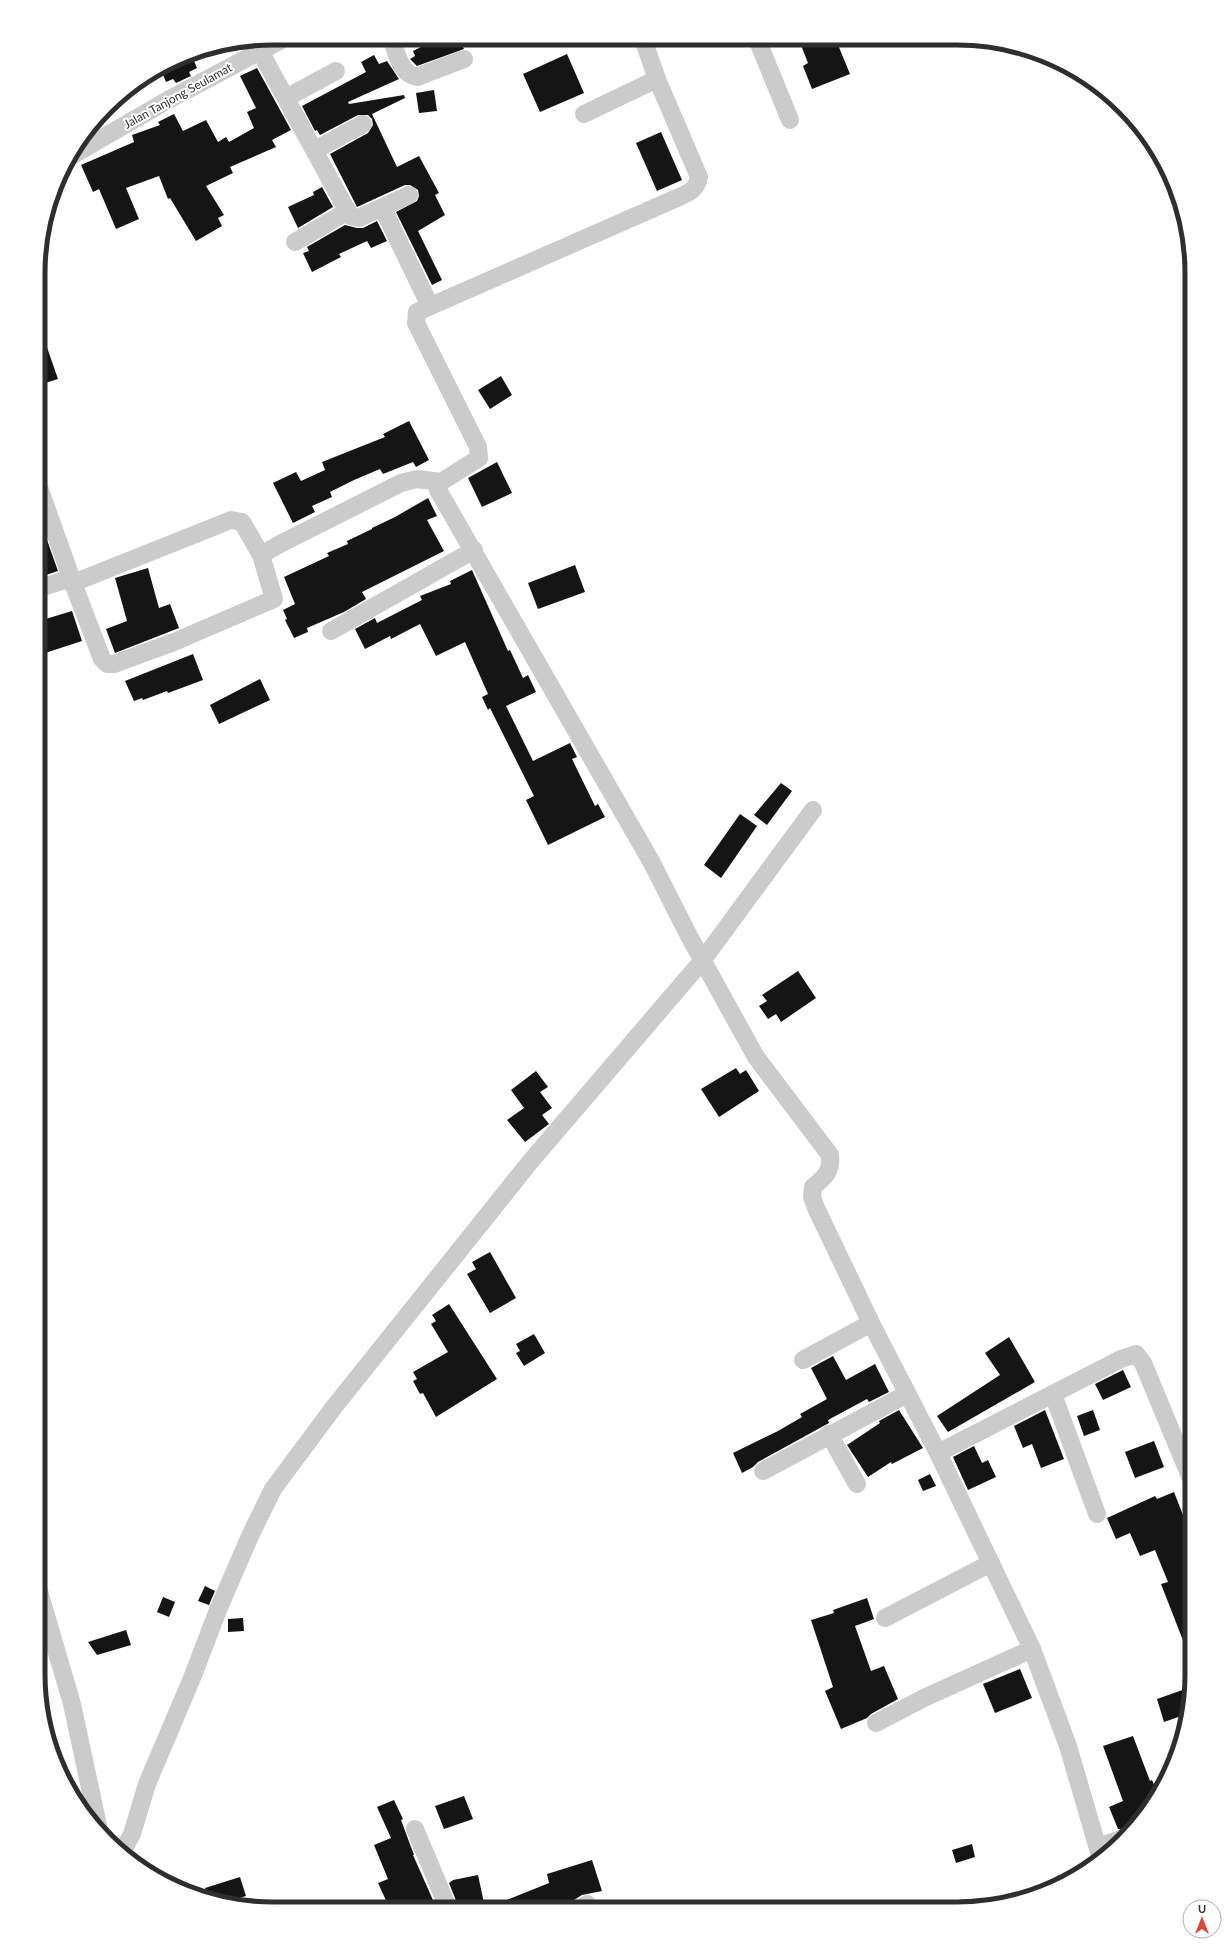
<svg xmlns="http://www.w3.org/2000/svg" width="1230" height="1947" viewBox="0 0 1230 1947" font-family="Lato,sans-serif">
	<rect width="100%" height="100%" fill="#fff"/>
	<g fill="#151515">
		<polygon points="420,38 459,39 464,49 417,66 410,59 415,56 413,51 423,46"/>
		<polygon points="799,40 836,40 850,74 812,89 803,66 808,63"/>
		<polygon points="191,54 197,68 189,72 191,76 176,83 173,79 166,82 161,70 183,56"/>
		<polygon points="567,54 584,93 540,112 523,74"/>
		<polygon points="374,55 379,64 387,61 399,79 348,102 349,104 404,95 405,98 372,114 397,167 419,156 439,193 435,195 445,215 418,231 442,280 432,285 396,212 417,201 419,196 418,190 410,185 405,185 357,207 330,154 368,133 373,125 372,119 368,115 358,115 320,135 317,130 315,131 302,106 366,72 361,62"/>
		<polygon points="257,68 291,130 272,140 276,147 230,167 233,173 206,186 224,215 218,218 222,226 196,241 170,198 168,199 159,176 126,188 139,219 116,229 99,189 93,192 81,165 134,142 132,135 160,125 158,122 174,114 183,131 206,120 218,142 226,137 229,142 254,128 247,112 256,108 240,76"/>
		<polygon points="434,90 437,111 419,113 416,93"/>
		<polygon points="661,132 682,180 657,191 636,143"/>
		<polygon points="322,187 333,207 298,228 288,207 314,195 313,192"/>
		<polygon points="377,221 387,241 371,248 367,241 339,254 341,257 312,272 303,253 309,251 307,247 345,225 357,228 363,228"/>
		<polygon points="42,333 58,379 45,383 40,368 40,334"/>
		<polygon points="501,376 512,395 490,409 478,390"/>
		<polygon points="409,421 429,460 416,467 413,462 383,474 380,469 354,480 330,492 332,497 312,506 315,512 293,523 273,483 296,472 301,481 325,470 322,462 385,437 383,434"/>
		<polygon points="497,462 512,493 482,507 468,478"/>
		<polygon points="428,498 437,516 427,520 444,551 362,592 366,599 344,612 307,628 308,632 294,638 285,620 287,619 283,610 295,604 284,577 329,556 327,553 348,544 347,541 372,529 372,528 395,517"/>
		<polygon points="47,540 58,571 40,577 40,543"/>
		<polygon points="575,565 585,592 538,609 528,583"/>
		<polygon points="148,568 159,608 170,604 179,628 115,653 106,629 127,621 115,578"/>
		<polygon points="472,570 508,651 510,650 523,678 528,675 536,692 506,706 533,761 570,743 577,757 572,759 595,806 598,804 605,817 548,845 526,800 534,796 490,708 488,710 482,697 488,694 465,642 436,656 420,624 391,639 390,636 365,649 355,629 375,618 377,623 422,600 420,596 451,584 450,581"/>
		<polygon points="72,611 82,641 39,655 39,621"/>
		<polygon points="193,654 203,680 168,693 167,691 143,700 142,698 134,701 125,681"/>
		<polygon points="260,679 270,700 219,724 210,705"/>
		<polygon points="781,783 792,791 767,825 754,815"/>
		<polygon points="740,814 757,826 721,878 704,865"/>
		<polygon points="798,971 816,998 781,1022 776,1014 768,1019 759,1006 767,1001 762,995"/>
		<polygon points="736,1068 740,1074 746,1070 759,1091 719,1117 701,1089"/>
		<polygon points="536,1071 548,1087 540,1092 552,1108 542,1115 549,1124 525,1142 507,1120 524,1108 511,1090"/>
		<polygon points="490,1252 516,1298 490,1313 467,1274 476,1269 472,1262"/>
		<polygon points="449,1304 497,1379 436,1417 423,1393 420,1394 413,1381 417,1379 413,1372 448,1352 431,1324 436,1321 432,1315"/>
		<polygon points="534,1334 545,1353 524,1366 516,1353 520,1351 516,1344"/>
		<polygon points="1009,1337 1035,1382 948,1432 937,1416 1000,1375 985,1353"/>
		<polygon points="833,1356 846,1380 875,1364 889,1392 869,1402 867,1399 828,1420 829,1423 758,1462 753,1467 742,1473 733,1453 778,1431 802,1417 800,1414 827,1399 811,1368"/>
		<polygon points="1123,1370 1131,1387 1103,1400 1095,1384"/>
		<polygon points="899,1410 923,1448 892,1464 891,1462 868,1477 847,1445 880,1423 879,1421"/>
		<polygon points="1045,1410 1064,1459 1041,1468 1032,1444 1023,1448 1014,1426"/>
		<polygon points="1093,1410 1100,1430 1084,1436 1077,1416"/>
		<polygon points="1154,1441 1164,1467 1135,1478 1125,1452"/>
		<polygon points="974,1446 982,1463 988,1460 996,1477 968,1490 953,1457"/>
		<polygon points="930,1474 936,1486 923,1491 918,1480"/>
		<polygon points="1174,1492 1192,1538 1191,1661 1161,1584 1168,1582 1155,1550 1140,1556 1130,1533 1116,1539 1107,1518 1155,1496 1157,1499"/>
		<polygon points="205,1586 215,1591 209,1605 198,1601"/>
		<polygon points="163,1597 175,1602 169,1617 157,1612"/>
		<polygon points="867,1598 874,1619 855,1626 871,1671 884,1666 898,1699 871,1714 867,1718 841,1729 825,1691 833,1687 811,1620 834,1613 833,1610"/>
		<polygon points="243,1618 244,1631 228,1632 228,1619"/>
		<polygon points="126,1630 131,1645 97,1655 88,1642"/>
		<polygon points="1020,1669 1032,1698 995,1713 983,1684"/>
		<polygon points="1191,1687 1187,1714 1164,1722 1157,1699"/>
		<polygon points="1133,1736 1150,1781 1152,1780 1157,1791 1144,1817 1133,1828 1126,1830 1118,1829 1109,1807 1123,1801 1103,1746"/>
		<polygon points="464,1796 473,1819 444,1829 435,1806"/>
		<polygon points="394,1800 403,1819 401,1820 414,1855 413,1855 436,1907 389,1907 378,1883 388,1879 374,1845 391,1838 377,1807"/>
		<polygon points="972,1844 975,1857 956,1863 952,1850"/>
		<polygon points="592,1860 602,1891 582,1895 574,1900 549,1908 487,1908 549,1883 547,1874"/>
		<polygon points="478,1875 484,1903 459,1908 449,1883 453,1880"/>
		<polygon points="240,1877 246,1896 225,1902 208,1898 205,1888"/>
	</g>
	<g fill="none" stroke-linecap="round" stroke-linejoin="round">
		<g stroke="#cbcbcb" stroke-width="18">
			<path d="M 391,38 C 397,53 400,74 417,77 L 464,59"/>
			<path d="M 643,39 L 657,79 L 699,177 C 697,190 688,193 677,198 L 417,312 L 416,323 L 478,447 L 479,458 L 441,482 L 438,490 L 652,863 L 689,936 L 756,1057 L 830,1155 C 832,1171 825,1177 813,1187 L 812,1197 L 816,1208 L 871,1323 L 938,1453 L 1032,1649 L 1068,1746 L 1101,1859"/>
			<polyline points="757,39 790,120"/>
			<polyline points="260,51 350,216 359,218 409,195"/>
			<polyline points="286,98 336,71"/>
			<polyline points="584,114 657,79"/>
			<polyline points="315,150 363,124"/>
			<polyline points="73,155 168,100 285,38"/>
			<polyline points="383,209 430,306"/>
			<polyline points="295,242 348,211"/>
			<polyline points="40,490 73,583 231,520 242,522 261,555"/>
			<polyline points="40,588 65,580 73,583 102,659 107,664 114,664 174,642 274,599 261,555 280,544 401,483 417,479 441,482"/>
			<polyline points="331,631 474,550"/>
			<polyline points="803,1360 871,1323"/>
			<polyline points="1053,1394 1097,1514"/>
			<polyline points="829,1434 857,1484"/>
			<polyline points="938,1453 1121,1359 1136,1354 1143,1363 1192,1481"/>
			<polyline points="763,1471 907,1394"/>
			<polyline points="38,1588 72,1704 99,1830"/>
			<polyline points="885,1618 991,1563"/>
			<polyline points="876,1723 924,1698 1032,1649"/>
			<polyline points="415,1829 448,1908"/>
			<polyline points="1098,1847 1121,1839"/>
			<polyline points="122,1852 132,1834 147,1784 192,1678 218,1610 250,1536 273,1489 334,1407 530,1162 702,961 813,810"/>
			<polyline points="580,1908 587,1904"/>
		</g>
	</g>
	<g text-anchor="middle" stroke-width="4" stroke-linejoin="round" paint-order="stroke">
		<g font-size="12" fill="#2e2e2e" stroke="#fff">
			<text transform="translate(178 96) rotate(-29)" y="4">Jalan Tanjong Seulamat</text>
		</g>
	</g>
	<path d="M0 0H1230V1947H0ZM273 45H957A228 228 0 0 1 1185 273V1674A228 228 0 0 1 957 1902H273A228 228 0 0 1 45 1674V273A228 228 0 0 1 273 45Z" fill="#fff" fill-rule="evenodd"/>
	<path fill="none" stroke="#2e2e2e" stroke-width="5" d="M273 45H957A228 228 0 0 1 1185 273V1674A228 228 0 0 1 957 1902H273A228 228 0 0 1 45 1674V273A228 228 0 0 1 273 45Z"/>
	<g transform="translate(1202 1919)"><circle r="19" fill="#ffffff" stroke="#ababab"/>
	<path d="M0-3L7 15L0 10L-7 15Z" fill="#da473a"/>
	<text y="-6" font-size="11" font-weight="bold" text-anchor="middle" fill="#2e2e2e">U</text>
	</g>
</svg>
